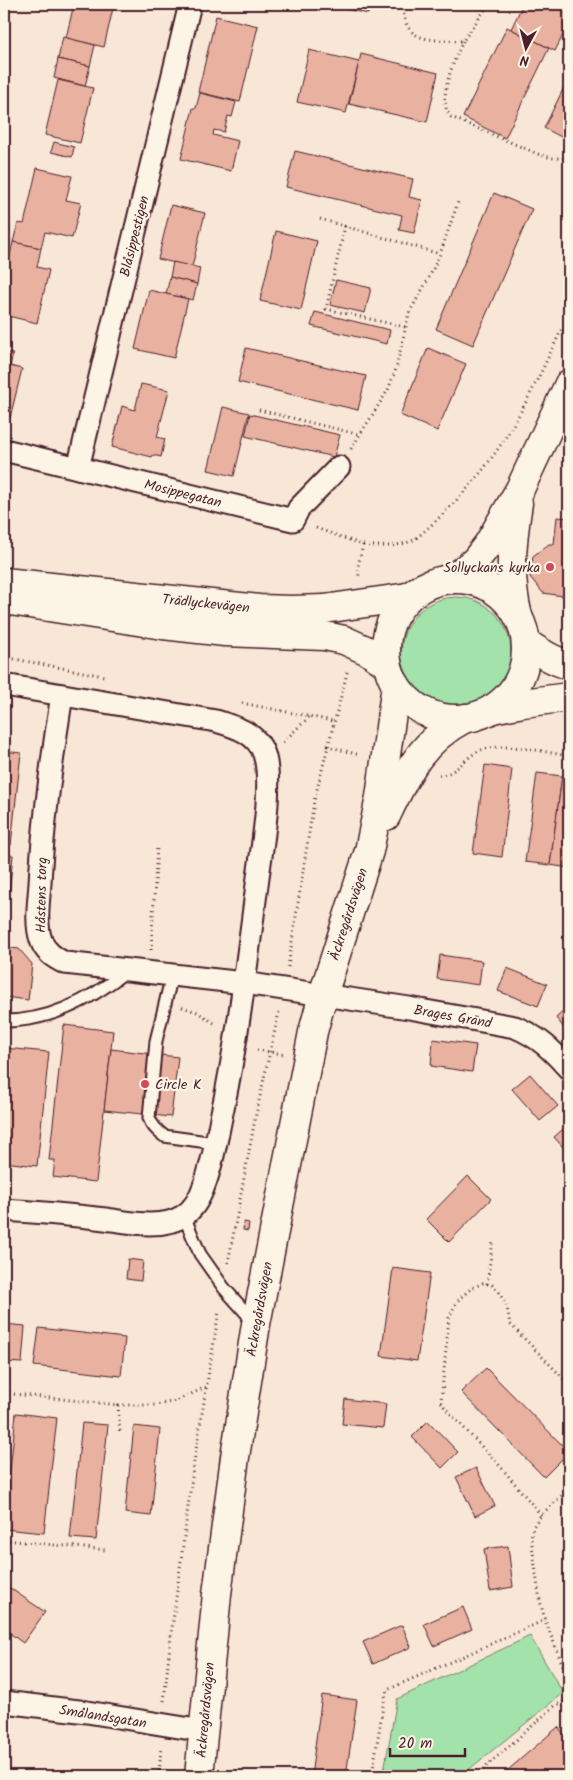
<svg xmlns="http://www.w3.org/2000/svg" width="573" height="1780" viewBox="0 0 573 1780" font-family="Kalam,sans-serif">
	<rect width="100%" height="100%" fill="#f8e7d7"/>
	<filter id="ink" filterUnits="userSpaceOnUse"><feTurbulence type="fractalNoise" baseFrequency=".02" numOctaves="2"/><feDisplacementMap in="SourceGraphic" scale="10" xChannelSelector="R" yChannelSelector="G"/><feConvolveMatrix kernelMatrix="1 2 1 2 8 2 1 2 1" color-interpolation-filters="sRGB"/></filter>
	<g filter="url(#ink)">
		<g fill="#a3e2aa" stroke="#76806a">
			<circle cx="456" cy="652" r="55"/>
			<polygon points="530,1636 563,1693 461,1776 383,1776 397,1699"/>
		</g>
		<g fill="#e9b1a0" stroke="#4a1f2b">
			<polygon points="4,4 9,4 4,24"/>
			<polygon points="74,4 114,4 104,47 66,38"/>
			<polygon points="324,4 370,4 368,14"/>
			<polygon points="523,4 569,4 569,23 555,51 511,29"/>
			<polygon points="216,16 258,26 240,102 198,92"/>
			<polygon points="507,27 549,48 505,138 463,117"/>
			<polygon points="4,30 8,32 5,46 4,46"/>
			<polygon points="63,37 95,45 90,66 58,59"/>
			<polygon points="309,50 359,62 346,113 297,102"/>
			<polygon points="361,54 438,73 427,122 349,104"/>
			<polygon points="58,59 90,66 85,86 54,78"/>
			<polygon points="569,77 569,141 544,128"/>
			<polygon points="58,80 93,88 80,143 45,135"/>
			<polygon points="200,93 236,102 232,117 228,116 224,132 214,130 213,135 238,141 231,171 181,159 193,108 196,108"/>
			<polygon points="54,142 74,147 72,157 51,152"/>
			<polygon points="295,151 413,179 409,197 422,200 414,233 399,230 402,215 286,187"/>
			<polygon points="37,168 72,176 66,200 81,203 72,238 45,232 41,248 13,242 18,223 24,224"/>
			<polygon points="494,193 532,209 473,345 436,329"/>
			<polygon points="171,205 205,213 192,267 158,259"/>
			<polygon points="276,231 317,241 301,310 260,301"/>
			<polygon points="13,242 41,248 37,267 49,270 37,323 4,315 4,282"/>
			<polygon points="173,262 200,268 197,284 170,277"/>
			<polygon points="170,277 197,284 193,300 166,294"/>
			<polygon points="336,280 371,288 365,313 330,305"/>
			<polygon points="149,290 188,299 174,358 135,349"/>
			<polygon points="315,312 390,330 387,344 311,326"/>
			<polygon points="246,348 366,376 358,410 238,382"/>
			<polygon points="428,348 466,364 437,431 400,415"/>
			<polygon points="4,352 13,354 10,366 22,369 9,422 4,420"/>
			<polygon points="141,384 169,390 157,437 165,439 161,457 153,455 152,457 112,447 122,406 135,410"/>
			<polygon points="223,407 249,413 234,476 208,470"/>
			<polygon points="250,414 340,435 334,457 245,436"/>
			<polygon points="557,517 569,518 569,591 563,596 543,593 530,577 533,556 549,544 554,544"/>
			<polygon points="4,751 21,753 11,845 4,844"/>
			<polygon points="485,765 512,769 502,857 473,853"/>
			<polygon points="537,773 562,776 550,865 525,862"/>
			<polygon points="562,776 569,777 569,868 550,865"/>
			<polygon points="4,854 13,855 4,945"/>
			<polygon points="4,947 19,949 32,964 28,1000 4,997"/>
			<polygon points="440,955 482,961 479,985 437,979"/>
			<polygon points="507,968 547,984 538,1006 498,991"/>
			<polygon points="569,1006 569,1034 556,1018"/>
			<polygon points="64,1025 113,1031 96,1182 53,1177 55,1160 49,1160"/>
			<polygon points="433,1039 476,1045 472,1072 431,1066"/>
			<polygon points="4,1048 49,1052 37,1166 4,1162"/>
			<polygon points="111,1049 178,1057 171,1117 104,1110"/>
			<polygon points="530,1074 558,1106 540,1121 512,1089"/>
			<polygon points="569,1124 569,1154 554,1137"/>
			<polygon points="468,1176 491,1199 449,1242 426,1219"/>
			<polygon points="244,1222 249,1223 248,1231 243,1230"/>
			<polygon points="128,1259 143,1261 141,1281 126,1279"/>
			<polygon points="393,1268 430,1273 417,1361 381,1356"/>
			<polygon points="4,1324 25,1326 22,1363 4,1362"/>
			<polygon points="39,1328 125,1338 121,1376 34,1366"/>
			<polygon points="486,1368 569,1452 544,1477 461,1392"/>
			<polygon points="345,1399 386,1404 383,1428 342,1424"/>
			<polygon points="16,1413 57,1418 44,1533 4,1529"/>
			<polygon points="428,1421 458,1452 442,1468 412,1437"/>
			<polygon points="82,1423 108,1425 96,1540 70,1538"/>
			<polygon points="134,1426 160,1429 151,1516 125,1513"/>
			<polygon points="476,1468 495,1506 475,1516 456,1477"/>
			<polygon points="508,1546 513,1587 490,1591 484,1549"/>
			<polygon points="4,1584 45,1612 23,1643 4,1629"/>
			<polygon points="463,1607 472,1629 434,1646 424,1624"/>
			<polygon points="402,1625 411,1647 373,1664 363,1642"/>
			<polygon points="322,1695 357,1700 346,1776 311,1776"/>
			<polygon points="558,1727 569,1740 569,1769 561,1776 501,1776"/>
		</g>
		<g fill="none" stroke-linecap="round" stroke-linejoin="round">
			<defs>
				<g id="lane">
					<path d="M 172,975 L 156,1041 L 149,1118 C 152,1126 157,1131 164,1136 L 215,1143"/>
					<path d="M 4,1021 C 51,1021 91,1000 126,971"/>
					<polyline points="184,1216 200,1254 224,1288 255,1323"/>
				</g>
				<g id="street">
					<polyline points="4,450 293,520 299,508 339,467"/>
					<polyline points="78,468 190,4"/>
					<path d="M 4,685 L 216,721 C 236,727 257,733 264,754 C 274,784 261,852 257,885 C 247,961 238,1038 222,1113 C 217,1137 213,1163 204,1186 C 200,1197 193,1210 183,1216 C 174,1222 161,1224 150,1224 C 135,1224 120,1221 105,1219 C 71,1215 38,1212 4,1210"/>
					<path d="M 62,695 C 52,758 43,820 40,883 C 39,900 35,923 41,940 C 45,952 54,958 65,963 L 244,983 L 409,1008 L 515,1027 C 539,1037 552,1050 569,1069"/>
					<polyline points="4,1702 87,1712 203,1731"/>
				</g>
				<g id="secondary">
					<path d="M 518,503 C 512,541 508,578 518,616"/>
					<circle cx="456" cy="649" r="70"/>
					<polyline points="452,579 475,561 489,543 520,489 569,384"/>
					<polyline points="4,582 259,609 292,610 324,609 408,597"/>
					<polyline points="4,600 163,625 225,632 325,636 344,640 368,651 387,664"/>
					<path d="M 526,643 C 540,652 553,661 569,665"/>
					<polyline points="492,709 523,703 569,697"/>
					<path d="M 386,816 C 406,774 421,741 465,718"/>
					<polyline points="199,1776 217,1594 235,1457 256,1324 313,1032 323,995 369,851 380,797 396,685"/>
				</g>
			</defs>
			<use href="#lane" stroke="#4a1f2b" stroke-width="15"/>
			<use href="#street" stroke="#4a1f2b" stroke-width="25"/>
			<use href="#secondary" stroke="#4a1f2b" stroke-width="31"/>
			<g stroke="#4a1f2b" stroke-width="3" stroke-dasharray="1 4" stroke-linecap="butt">
				<path d="M 403,4 C 403,45 431,39 463,41 L 489,4"/>
				<path d="M 463,41 C 455,59 435,101 451,117 L 538,154 L 552,158 L 569,158"/>
				<polyline points="320,219 440,254"/>
				<polyline points="345,226 326,309 405,327"/>
				<polyline points="259,410 361,435"/>
				<polyline points="351,449 388,390 396,369 409,313 429,278 440,254 458,202"/>
				<polyline points="316,528 363,545 358,566 359,577"/>
				<path d="M 363,545 C 382,547 397,547 414,540 C 441,518 473,485 493,456 C 524,413 546,361 569,314"/>
				<polyline points="4,657 104,676"/>
				<polyline points="242,703 333,721"/>
				<polyline points="283,742 309,717"/>
				<polyline points="327,746 360,755"/>
				<path d="M 439,775 C 457,775 465,756 481,750 C 506,742 544,752 569,756"/>
				<polyline points="151,950 157,847"/>
				<polyline points="288,967 314,801 348,669"/>
				<polyline points="182,1007 197,1012 214,1023"/>
				<polyline points="257,1050 283,1054"/>
				<polyline points="228,1263 256,1114 279,1012"/>
				<polyline points="487,1284 493,1240"/>
				<polyline points="4,1393 118,1405 156,1405 176,1401 206,1387"/>
				<polyline points="118,1405 120,1433"/>
				<polyline points="569,1489 541,1515 533,1527 531,1538 540,1601 545,1620 569,1681"/>
				<polyline points="541,1515 500,1466 445,1408 441,1401 449,1318 455,1305 461,1297 472,1288 483,1283 492,1285 499,1292 507,1307 510,1324 569,1384"/>
				<polyline points="4,1540 106,1550"/>
				<polyline points="164,1701 171,1636 194,1462 219,1311"/>
				<polyline points="159,1776 161,1747"/>
				<polyline points="372,1776 383,1706 387,1690 545,1620"/>
				<polyline points="475,1776 555,1706 569,1699"/>
			</g>
			<use href="#lane" stroke="#fcf5e5" stroke-width="11"/>
			<use href="#street" stroke="#fcf5e5" stroke-width="21"/>
			<use href="#secondary" stroke="#fcf5e5" stroke-width="28"/>
		</g>
	</g>
	<g fill="#d1495b" stroke="#fcf5e5" stroke-width="2">
		<circle cx="550" cy="567" r="5"/>
		<circle cx="145" cy="1084" r="5"/>
	</g>
	<g text-anchor="middle" stroke-width="4.5" stroke-linejoin="round" paint-order="stroke">
		<g font-size="14" fill="#4a1f2b" stroke="#fcf5e5">
			<text transform="translate(134 236) rotate(-76)" y="5">Blåsippestigen</text>
			<text transform="translate(183 493) rotate(14)" y="5">Mosippegatan</text>
			<text transform="translate(206 603) rotate(6)" y="5">Trädlyckevägen</text>
			<text transform="translate(41 895) rotate(-89)" y="5">Håstens torg</text>
			<text transform="translate(348 914) rotate(-72)" y="5">Äckregårdsvägen</text>
			<text transform="translate(453 1016) rotate(10)" y="5">Brages Gränd</text>
			<text transform="translate(259 1309) rotate(-80)" y="5">Äckregårdsvägen</text>
			<text transform="translate(205 1710) rotate(-85)" y="5">Äckregårdsvägen</text>
			<text transform="translate(103 1716) rotate(9)" y="5">Smålandsgatan</text>
		</g>
		<g font-size="14" fill="#4a1f2b" stroke="#fcf5e5" text-anchor="end">
			<text x="540" y="572">Sollyckans kyrka</text>
			<text x="155" y="1089" text-anchor="start">Circle K</text>
		</g>
	</g>
	<rect width="573" height="1780" fill="none" stroke="#fcf5e5" stroke-width="20"/>
	<rect x="10" y="10" width="553" height="1760" fill="none" stroke="#4a1f2b" stroke-width="2" filter="url(#ink)"/>
	<g transform="translate(526 48) rotate(187)" stroke="#fcf5e5" stroke-width="4" paint-order="stroke">
	<path d="M0-4L9 19L0 12L-9 19Z" fill="#4a1f2b"/>
	<text y="-8" font-size="14" font-weight="bold" text-anchor="middle" fill="#4a1f2b">N</text>
	</g>
	<path d="M390 1748v8h75v-8" fill="none" stroke="#4a1f2b" stroke-width="2.5"/>
	<text x="398" y="1748" font-size="15" fill="#4a1f2b" stroke="#fcf5e5" stroke-width="4" paint-order="stroke">20 m</text>
</svg>
